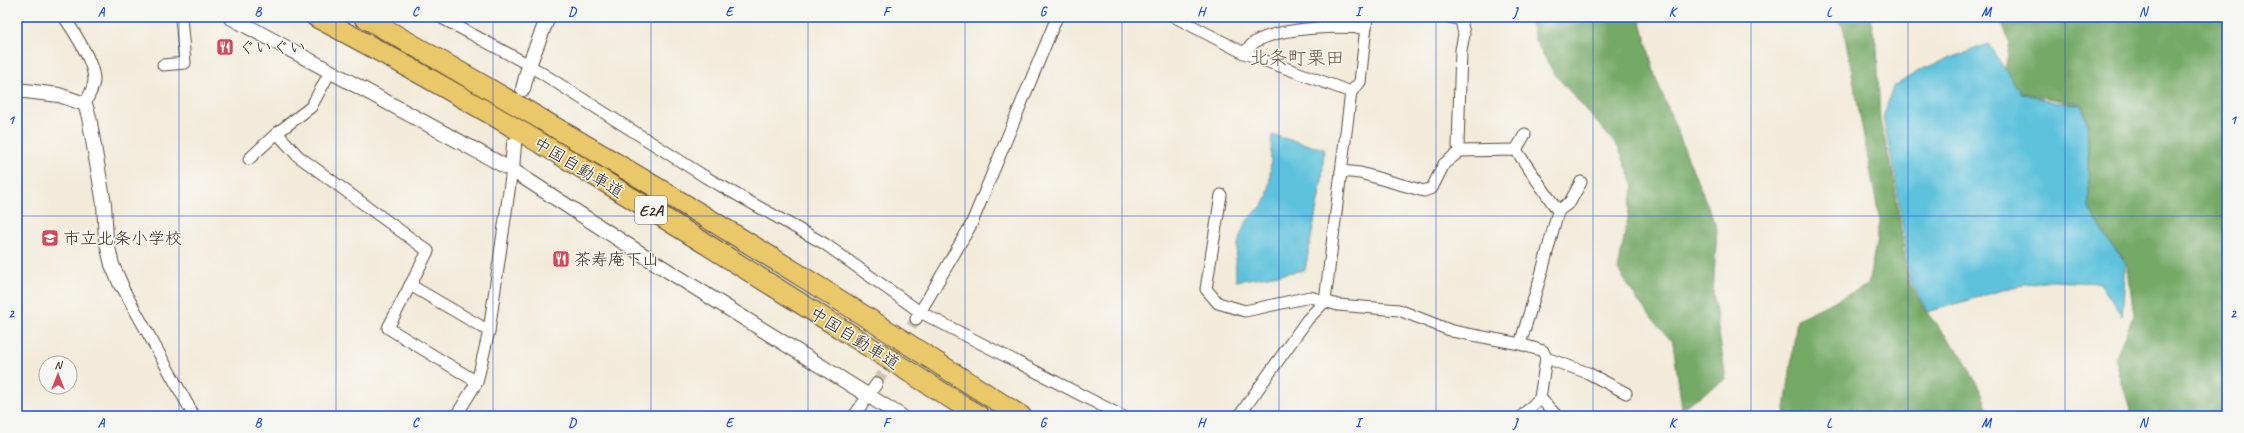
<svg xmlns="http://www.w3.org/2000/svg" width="2244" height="433" viewBox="0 0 2244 433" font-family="Caveat,'Klee One',sans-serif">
	<rect width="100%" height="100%" fill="#f6f6f2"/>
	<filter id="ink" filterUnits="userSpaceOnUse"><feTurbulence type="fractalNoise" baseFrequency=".025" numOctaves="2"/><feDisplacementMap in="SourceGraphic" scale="8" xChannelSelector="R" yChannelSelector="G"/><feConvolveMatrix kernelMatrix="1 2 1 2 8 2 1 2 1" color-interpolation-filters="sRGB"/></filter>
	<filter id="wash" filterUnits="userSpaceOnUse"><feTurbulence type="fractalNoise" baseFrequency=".012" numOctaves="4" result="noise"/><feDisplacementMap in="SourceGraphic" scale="16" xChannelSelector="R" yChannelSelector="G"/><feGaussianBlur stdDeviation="0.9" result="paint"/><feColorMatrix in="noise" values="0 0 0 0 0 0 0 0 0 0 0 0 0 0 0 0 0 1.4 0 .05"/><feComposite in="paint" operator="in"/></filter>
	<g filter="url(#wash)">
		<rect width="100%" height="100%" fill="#f3ebda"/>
		<g fill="#75a966" stroke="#586a42">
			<polygon points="1530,17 1640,17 1655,76 1717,229 1713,294 1726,379 1682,408 1673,343 1638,301 1618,270 1634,185 1618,147 1554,73 1535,40"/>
			<polygon points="1832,17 1870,17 1877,48 1880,120 1893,174 1908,281 1928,314 1963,357 1982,394 1990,416 1784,416 1797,319 1868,285 1880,222 1843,26"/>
			<polygon points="1999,17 2227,17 2227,416 2132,416 2115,358 2134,315 2127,263 2108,240 2089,209 2088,125 2084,105 2022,93 2005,70 2010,41"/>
		</g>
		<g fill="#5fc2dd" stroke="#4d767e">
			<polygon points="1988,44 2021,93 2054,102 2083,105 2087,125 2089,209 2108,240 2126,263 2122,316 2100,283 2050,281 2013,287 1928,312 1910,281 1895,174 1883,118 1893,87 1922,69"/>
			<path d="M 1272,135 L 1324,149 L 1322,181 L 1305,270 L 1236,281 C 1235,258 1236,236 1250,217 C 1254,212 1260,209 1264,204 C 1272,192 1270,151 1272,135 Z"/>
		</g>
	</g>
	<g filter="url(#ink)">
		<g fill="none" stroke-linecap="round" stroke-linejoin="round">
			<polyline stroke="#cec4b4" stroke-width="11" stroke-dasharray="11 5.5" stroke-linecap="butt" points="877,383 916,319"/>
			<defs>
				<g id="minor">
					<path d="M 64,17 C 75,33 92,59 94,78 C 95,87 88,96 85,104"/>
					<polyline points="440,17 529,65 707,178 825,244 920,312 1122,416"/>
					<polyline points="1175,17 1244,53 1351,92"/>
					<polyline points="1450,17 1461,20 1464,34 1461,50 1458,146 1460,151"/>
					<path d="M 1244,53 C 1247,50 1251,45 1255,42 C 1280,27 1337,26 1366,28"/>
					<polyline points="163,65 185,63 181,17"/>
					<polyline points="277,133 298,156 428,251 388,328 477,382"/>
					<polyline points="1516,150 1525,134"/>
					<polyline points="249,159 277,133 311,107 330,72"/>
					<polyline points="1341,171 1360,173 1424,191 1432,188 1444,164 1460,151 1516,150 1558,211 1541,275 1520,344"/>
					<polyline points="1221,195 1206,289 1218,303 1245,311 1310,297 1338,305 1399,310 1452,331 1520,344 1543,351 1546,358 1540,398 1522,416"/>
					<polyline points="1558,211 1570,202 1581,182"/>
					<polyline points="121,285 194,416"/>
					<polyline points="410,285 489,331"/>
					<polyline points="916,319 971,225 1057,17"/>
					<polyline points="1546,358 1588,373 1626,393"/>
					<polyline points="1540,398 1557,416"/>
					<polyline points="456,416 477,382 489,331 512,170"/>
					<polyline points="854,416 877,383"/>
					<polyline points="1239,416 1307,320 1325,301 1351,92 1360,82 1367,17"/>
				</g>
				<g id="tertiary">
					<polyline points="230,17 512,170 654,262 901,416"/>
					<polyline points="523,89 529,65 548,17"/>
					<polyline points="17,90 59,95 85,104 89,117 104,204 106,239 112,265 121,285"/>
					<polyline points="512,170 514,144"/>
				</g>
				<g id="motorway">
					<path d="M 316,17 C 544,137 761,279 979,416"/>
					<path d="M 364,17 C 513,102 661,188 806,279 C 878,324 949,371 1021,416"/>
				</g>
			</defs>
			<use href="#minor" stroke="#57473a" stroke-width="13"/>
			<use href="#tertiary" stroke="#57473a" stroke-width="16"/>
			<use href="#motorway" stroke="#57473a" stroke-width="22"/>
			<use href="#minor" stroke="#fff" stroke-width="11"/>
			<use href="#tertiary" stroke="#fff" stroke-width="14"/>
			<use href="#motorway" stroke="#eac769" stroke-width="20"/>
		</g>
	</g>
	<path fill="none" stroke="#1d4ed8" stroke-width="1" stroke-opacity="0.55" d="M 179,17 L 179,416M 336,17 L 336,416M 493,17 L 493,416M 651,17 L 651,416M 808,17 L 808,416M 965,17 L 965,416M 1122,17 L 1122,416M 1279,17 L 1279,416M 1436,17 L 1436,416M 1593,17 L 1593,416M 1751,17 L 1751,416M 1908,17 L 1908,416M 2065,17 L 2065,416M 17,216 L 2227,216"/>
	<defs>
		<symbol id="restaurant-square" viewBox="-11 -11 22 22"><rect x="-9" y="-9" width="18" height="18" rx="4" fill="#d1495b" stroke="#f6f6f2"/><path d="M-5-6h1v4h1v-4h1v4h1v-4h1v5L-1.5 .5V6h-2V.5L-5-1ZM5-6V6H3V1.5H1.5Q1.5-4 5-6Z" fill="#fff"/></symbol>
		<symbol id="school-square" viewBox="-11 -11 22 22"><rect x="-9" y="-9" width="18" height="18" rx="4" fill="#d1495b" stroke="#f6f6f2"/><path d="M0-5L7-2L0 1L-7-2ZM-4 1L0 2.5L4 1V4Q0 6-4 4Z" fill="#fff"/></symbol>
	</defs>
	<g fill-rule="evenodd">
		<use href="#restaurant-square" x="215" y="37" width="20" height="20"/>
		<use href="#school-square" x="40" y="228" width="20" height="20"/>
		<use href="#restaurant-square" x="551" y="249" width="20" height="20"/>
	</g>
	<g text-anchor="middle" stroke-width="3" stroke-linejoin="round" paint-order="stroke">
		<rect fill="#f6f6f2" stroke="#73675e" stroke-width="1" x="635" y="196" width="32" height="28" rx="3"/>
		<g font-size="16" font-weight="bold" fill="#3b2a1e">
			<text x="651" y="216">E2A</text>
		</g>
		<g font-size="17" fill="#3b2a1e" stroke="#f6f6f2" text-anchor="start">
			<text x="238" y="53">ぐいぐい</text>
			<text x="63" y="244">市立北条小学校</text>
			<text x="574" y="265">茶寿庵下山</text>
		</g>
		<g font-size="17" fill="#3b2a1e" stroke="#f6f6f2">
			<text transform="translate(579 167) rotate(31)" y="6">中国自動車道</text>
			<text transform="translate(855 338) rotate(32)" y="6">中国自動車道</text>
		</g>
		<g font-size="19" fill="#6f5841" stroke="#f6f6f2">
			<text x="1297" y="64">北条町栗田</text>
		</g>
	</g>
	<rect width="2244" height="433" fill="none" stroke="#f6f6f2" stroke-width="44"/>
	<g transform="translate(58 375)"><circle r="19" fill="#f6f6f2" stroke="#aba49d"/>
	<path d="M0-3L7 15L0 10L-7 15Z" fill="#d1495b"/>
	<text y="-6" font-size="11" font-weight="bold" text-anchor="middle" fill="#3b2a1e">N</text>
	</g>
	<rect x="22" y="22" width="2200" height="389" fill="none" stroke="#1d4ed8" stroke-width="1.5"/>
	<g font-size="13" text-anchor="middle" font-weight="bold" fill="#1d4ed8">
		<text x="101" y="16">A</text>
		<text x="258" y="16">B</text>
		<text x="415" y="16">C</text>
		<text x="572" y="16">D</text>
		<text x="729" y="16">E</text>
		<text x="886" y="16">F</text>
		<text x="1043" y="16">G</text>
		<text x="1201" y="16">H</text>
		<text x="1358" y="16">I</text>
		<text x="1515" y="16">J</text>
		<text x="1672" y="16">K</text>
		<text x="1829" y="16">L</text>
		<text x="1986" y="16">M</text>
		<text x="2143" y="16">N</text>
		<text x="11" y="124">1</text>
		<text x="2233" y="124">1</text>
		<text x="11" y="318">2</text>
		<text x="2233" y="318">2</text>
		<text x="101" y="427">A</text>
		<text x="258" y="427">B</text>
		<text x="415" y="427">C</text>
		<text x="572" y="427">D</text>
		<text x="729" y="427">E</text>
		<text x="886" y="427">F</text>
		<text x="1043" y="427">G</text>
		<text x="1201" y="427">H</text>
		<text x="1358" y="427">I</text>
		<text x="1515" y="427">J</text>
		<text x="1672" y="427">K</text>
		<text x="1829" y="427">L</text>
		<text x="1986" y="427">M</text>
		<text x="2143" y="427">N</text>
	</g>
</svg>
